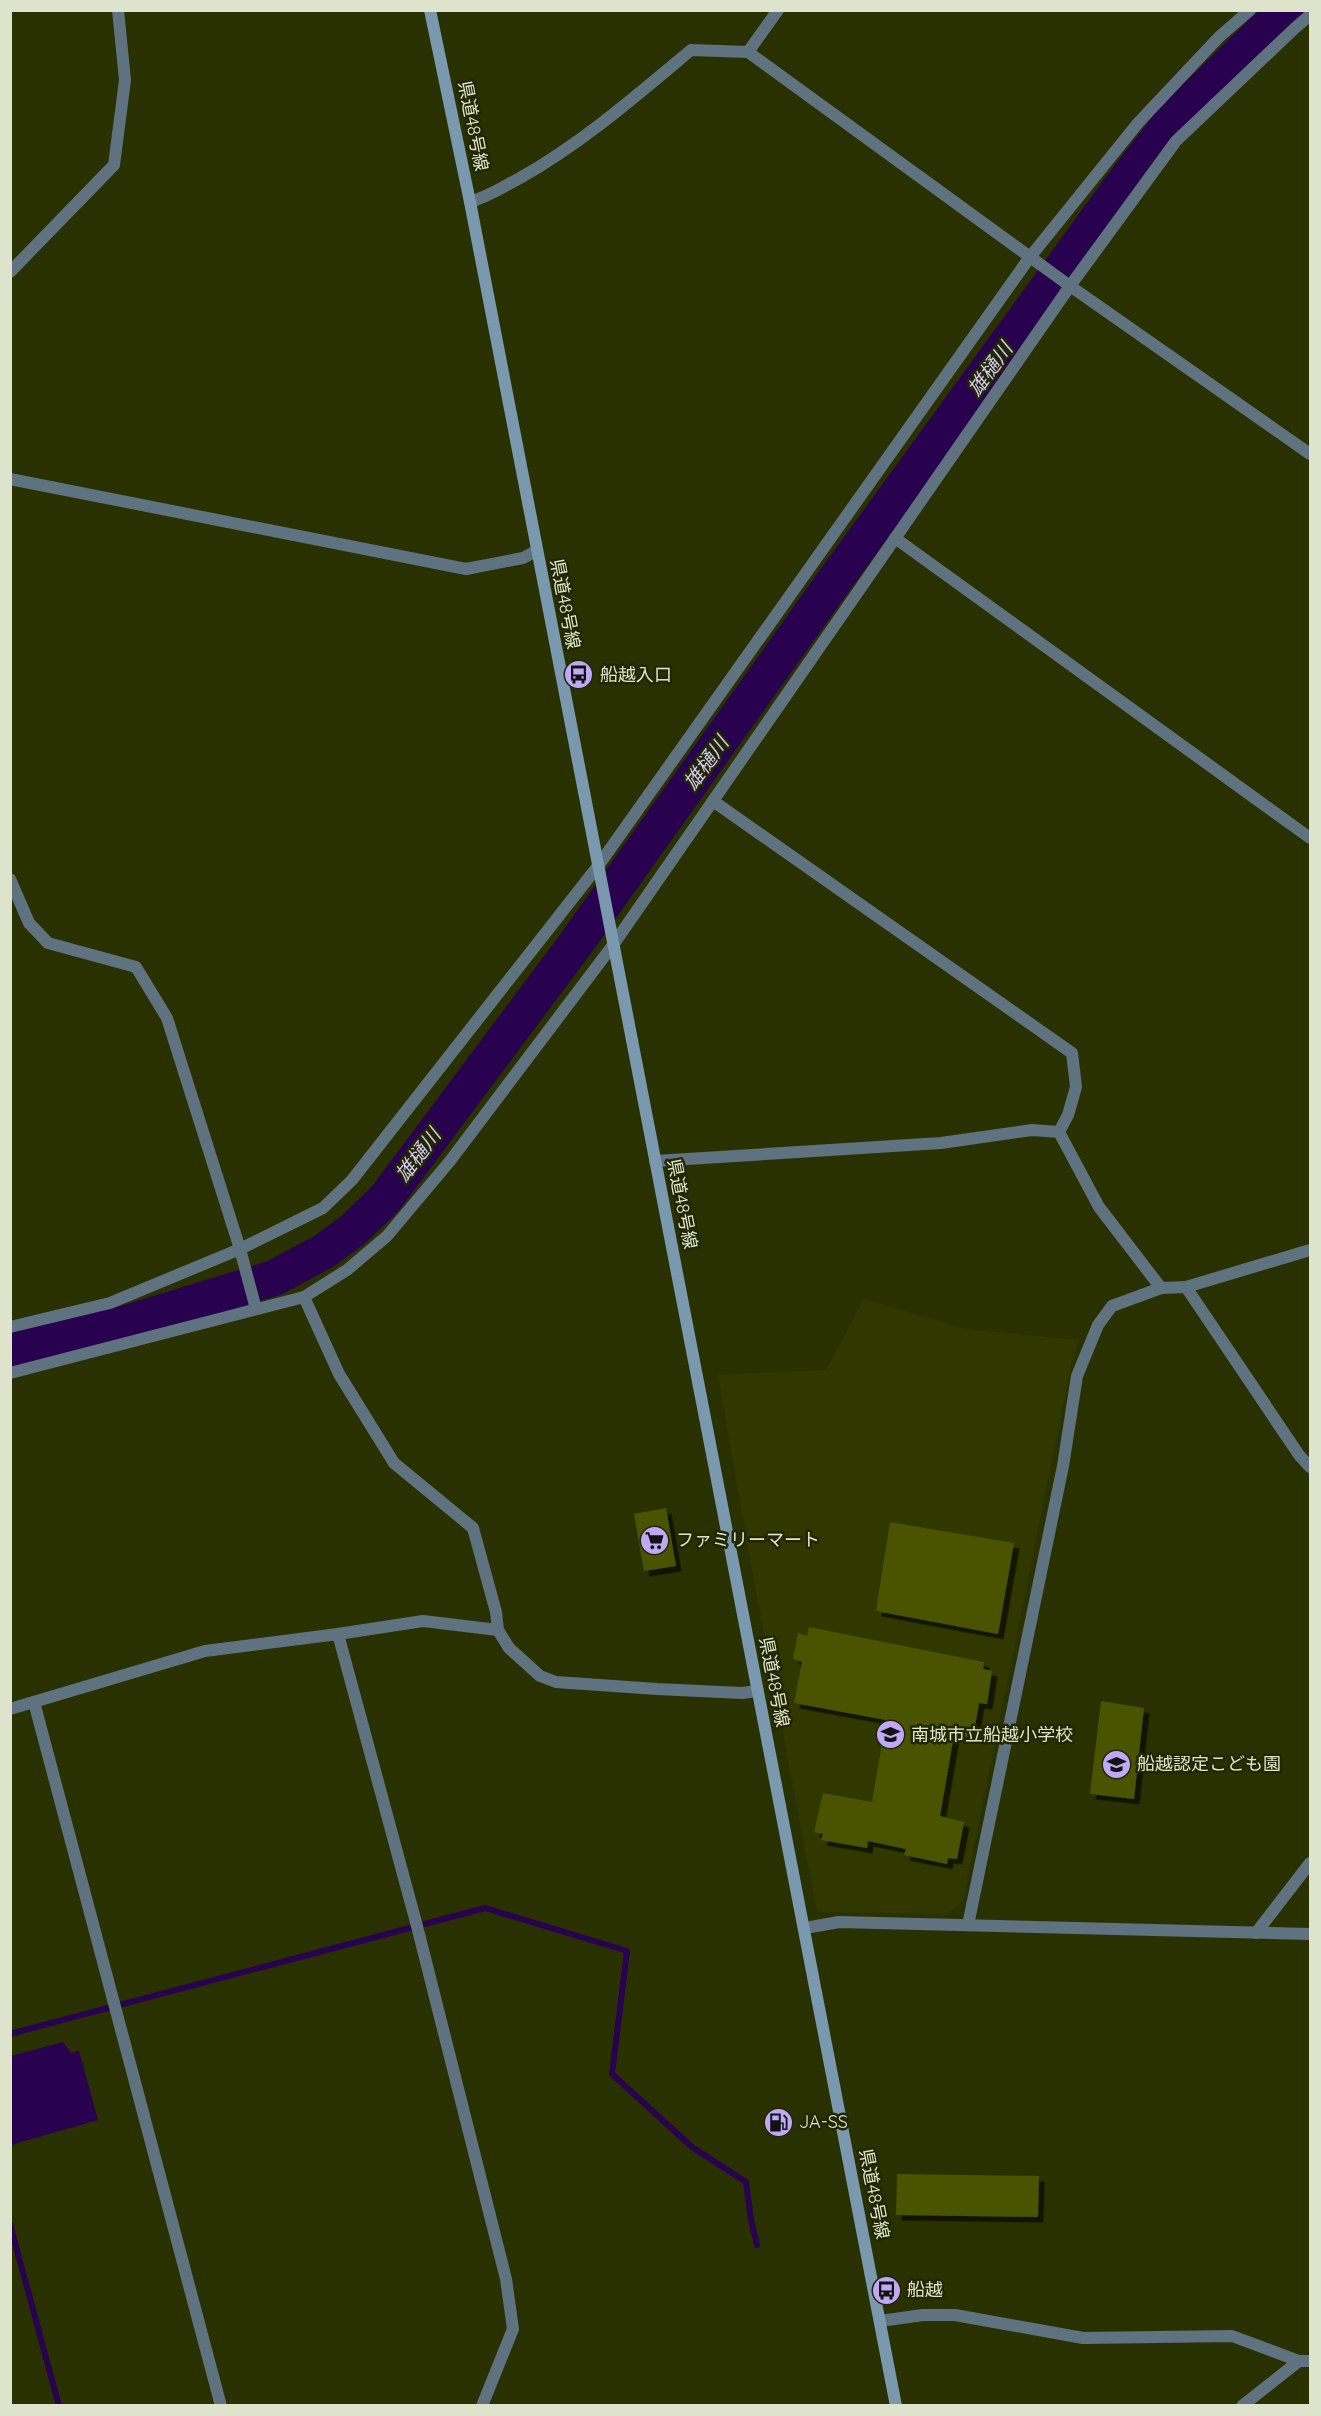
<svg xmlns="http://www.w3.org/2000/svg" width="1321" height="2416" viewBox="0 0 1321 2416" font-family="Quicksand,'Noto Sans JP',sans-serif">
	<defs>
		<filter id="shadow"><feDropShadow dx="5.5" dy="5.5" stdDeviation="0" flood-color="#0009"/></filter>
	</defs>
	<rect width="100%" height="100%" fill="#2a3101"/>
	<polygon fill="#303800" points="864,1299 965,1329 1079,1340 1072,1361 963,1900 948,1914 817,1912 752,1570 718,1375 826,1370"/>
	<polygon fill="#28014f" points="63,2042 71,2053 79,2051 98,2120 11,2145 11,2056"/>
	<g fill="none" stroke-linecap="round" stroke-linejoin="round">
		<g stroke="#28014f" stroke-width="6">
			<polyline points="10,2034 485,1908 627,1951 612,2074 692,2147 746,2182 751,2220 757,2245"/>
			<polyline points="10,2224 59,2406"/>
		</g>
		<polyline stroke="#28014f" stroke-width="36" points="10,1351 130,1322 274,1278 323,1252 354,1229 385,1199 574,946 827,591 1120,188 1174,118 1285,10"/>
	</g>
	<g fill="#485300" filter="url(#shadow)">
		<polygon points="666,1508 676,1566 644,1571 634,1514"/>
		<polygon points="890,1522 1014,1543 998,1634 876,1611"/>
		<polygon points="809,1627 984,1662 983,1669 992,1671 987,1704 979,1703 973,1738 954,1735 940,1816 964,1822 957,1859 948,1858 947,1864 904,1855 906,1849 868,1841 867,1848 821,1840 823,1834 814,1832 823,1793 872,1802 886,1720 794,1703 802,1662 793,1659 798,1633 807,1636"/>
		<polygon points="1101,1701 1144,1708 1134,1799 1090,1794"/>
		<polygon points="897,2174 1039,2176 1038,2217 896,2215"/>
	</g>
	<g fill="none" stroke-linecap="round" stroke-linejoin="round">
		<g stroke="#5f727f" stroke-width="12">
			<polyline points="748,52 778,10"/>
			<path d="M 470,202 C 488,197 503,187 520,178 C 582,143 636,96 691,50 L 748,52 L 1070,286 L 1310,454"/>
			<polyline points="10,272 114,165 125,80 118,10"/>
			<polyline points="10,479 466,569 523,558 536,551"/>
			<polyline points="895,538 1310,838"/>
			<polyline points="713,801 1072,1053 1076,1087 1068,1115 1059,1132"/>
			<polyline points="10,879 29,923 48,943 136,967 167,1018 240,1249 256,1309"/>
			<polyline points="1059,1132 1099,1207 1161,1288 1186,1287 1299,1455 1310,1467"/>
			<polyline points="655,1161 941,1143 1032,1130 1059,1132"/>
			<polyline points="1186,1287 1310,1250"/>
			<polyline points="304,1297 339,1374 394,1463 473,1528 496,1612 498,1630 509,1648 540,1676 556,1682 657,1689 742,1693 757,1691"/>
			<polyline points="10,1327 110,1303 240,1249 323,1208 352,1180 598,866 1030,257 1138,123 1219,37 1250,10"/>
			<polyline points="10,1373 304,1297 347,1270 387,1236 450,1161 613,945 1070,286 1176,141 1295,28 1310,15"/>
			<polyline points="338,1634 417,1926 506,2279 513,2329 482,2406"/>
			<polyline points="34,1702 221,2406"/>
			<polyline points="10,1709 205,1651 338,1634 423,1621 498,1630"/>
			<polyline points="968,1925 1063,1466 1077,1376 1098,1325 1112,1306 1161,1288"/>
			<polyline points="805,1928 839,1922 1310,1934"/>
			<polyline points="1256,1933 1310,1863"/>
			<polyline points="880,2321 923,2315 955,2315 1083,2338 1232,2336 1299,2361 1310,2361"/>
			<polyline points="1242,2406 1299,2361"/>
		</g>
		<polyline stroke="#7a99ae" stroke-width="12" points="430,10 470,202 896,2406"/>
	</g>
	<defs>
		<symbol id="bus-disc" viewBox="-11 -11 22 22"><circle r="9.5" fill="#c0a8f4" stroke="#212704"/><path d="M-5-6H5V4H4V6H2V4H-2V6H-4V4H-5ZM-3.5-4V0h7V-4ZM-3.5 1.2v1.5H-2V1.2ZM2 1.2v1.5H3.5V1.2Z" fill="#111"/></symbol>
		<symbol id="supermarket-disc" viewBox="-11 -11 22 22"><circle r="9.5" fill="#c0a8f4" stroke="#212704"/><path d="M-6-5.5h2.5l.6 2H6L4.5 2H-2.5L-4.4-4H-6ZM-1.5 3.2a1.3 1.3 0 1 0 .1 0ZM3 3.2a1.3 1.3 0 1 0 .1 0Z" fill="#111"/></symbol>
		<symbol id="school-disc" viewBox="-11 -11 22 22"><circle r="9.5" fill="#c0a8f4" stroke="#212704"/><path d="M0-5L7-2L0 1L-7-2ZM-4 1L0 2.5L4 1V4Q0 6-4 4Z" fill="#111"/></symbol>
		<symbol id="fuel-disc" viewBox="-11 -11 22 22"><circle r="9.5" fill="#c0a8f4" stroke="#212704"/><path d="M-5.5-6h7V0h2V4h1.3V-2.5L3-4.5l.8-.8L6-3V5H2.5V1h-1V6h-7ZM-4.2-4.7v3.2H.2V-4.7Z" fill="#111"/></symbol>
	</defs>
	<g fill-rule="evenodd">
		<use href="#bus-disc" x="562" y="658" width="33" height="33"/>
		<use href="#supermarket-disc" x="638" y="1524" width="33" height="33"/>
		<use href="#school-disc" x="874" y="1718" width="33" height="33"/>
		<use href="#school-disc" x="1100" y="1748" width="33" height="33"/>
		<use href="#fuel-disc" x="762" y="2106" width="33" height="33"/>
		<use href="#bus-disc" x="870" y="2274" width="33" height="33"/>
	</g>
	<g text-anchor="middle" stroke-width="5" stroke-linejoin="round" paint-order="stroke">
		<g font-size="18" fill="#dee4cb" stroke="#212704">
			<text transform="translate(473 126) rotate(79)" y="6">県道48号線</text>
			<text transform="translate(565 604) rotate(79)" y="6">県道48号線</text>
			<text transform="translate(682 1204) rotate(79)" y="6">県道48号線</text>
			<text transform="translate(774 1682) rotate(79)" y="6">県道48号線</text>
			<text transform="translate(874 2194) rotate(79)" y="6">県道48号線</text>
		</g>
		<g font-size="18" fill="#dee4cb" stroke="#212704" text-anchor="start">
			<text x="600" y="681">船越入口</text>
			<text x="676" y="1546">ファミリーマート</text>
			<text x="911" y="1741">南城市立船越小学校</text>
			<text x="1137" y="1770">船越認定こども園</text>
			<text x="799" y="2128">JA-SS</text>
			<text x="907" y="2296">船越</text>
		</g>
		<g font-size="20" font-style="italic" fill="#d4c8f3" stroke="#212704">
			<text transform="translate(990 369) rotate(-54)" y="7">雄樋川</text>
			<text transform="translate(706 763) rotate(-54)" y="7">雄樋川</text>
			<text transform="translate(418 1155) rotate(-53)" y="7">雄樋川</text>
		</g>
	</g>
	<rect width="1321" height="2416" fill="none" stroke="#dee4cb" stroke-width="24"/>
</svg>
